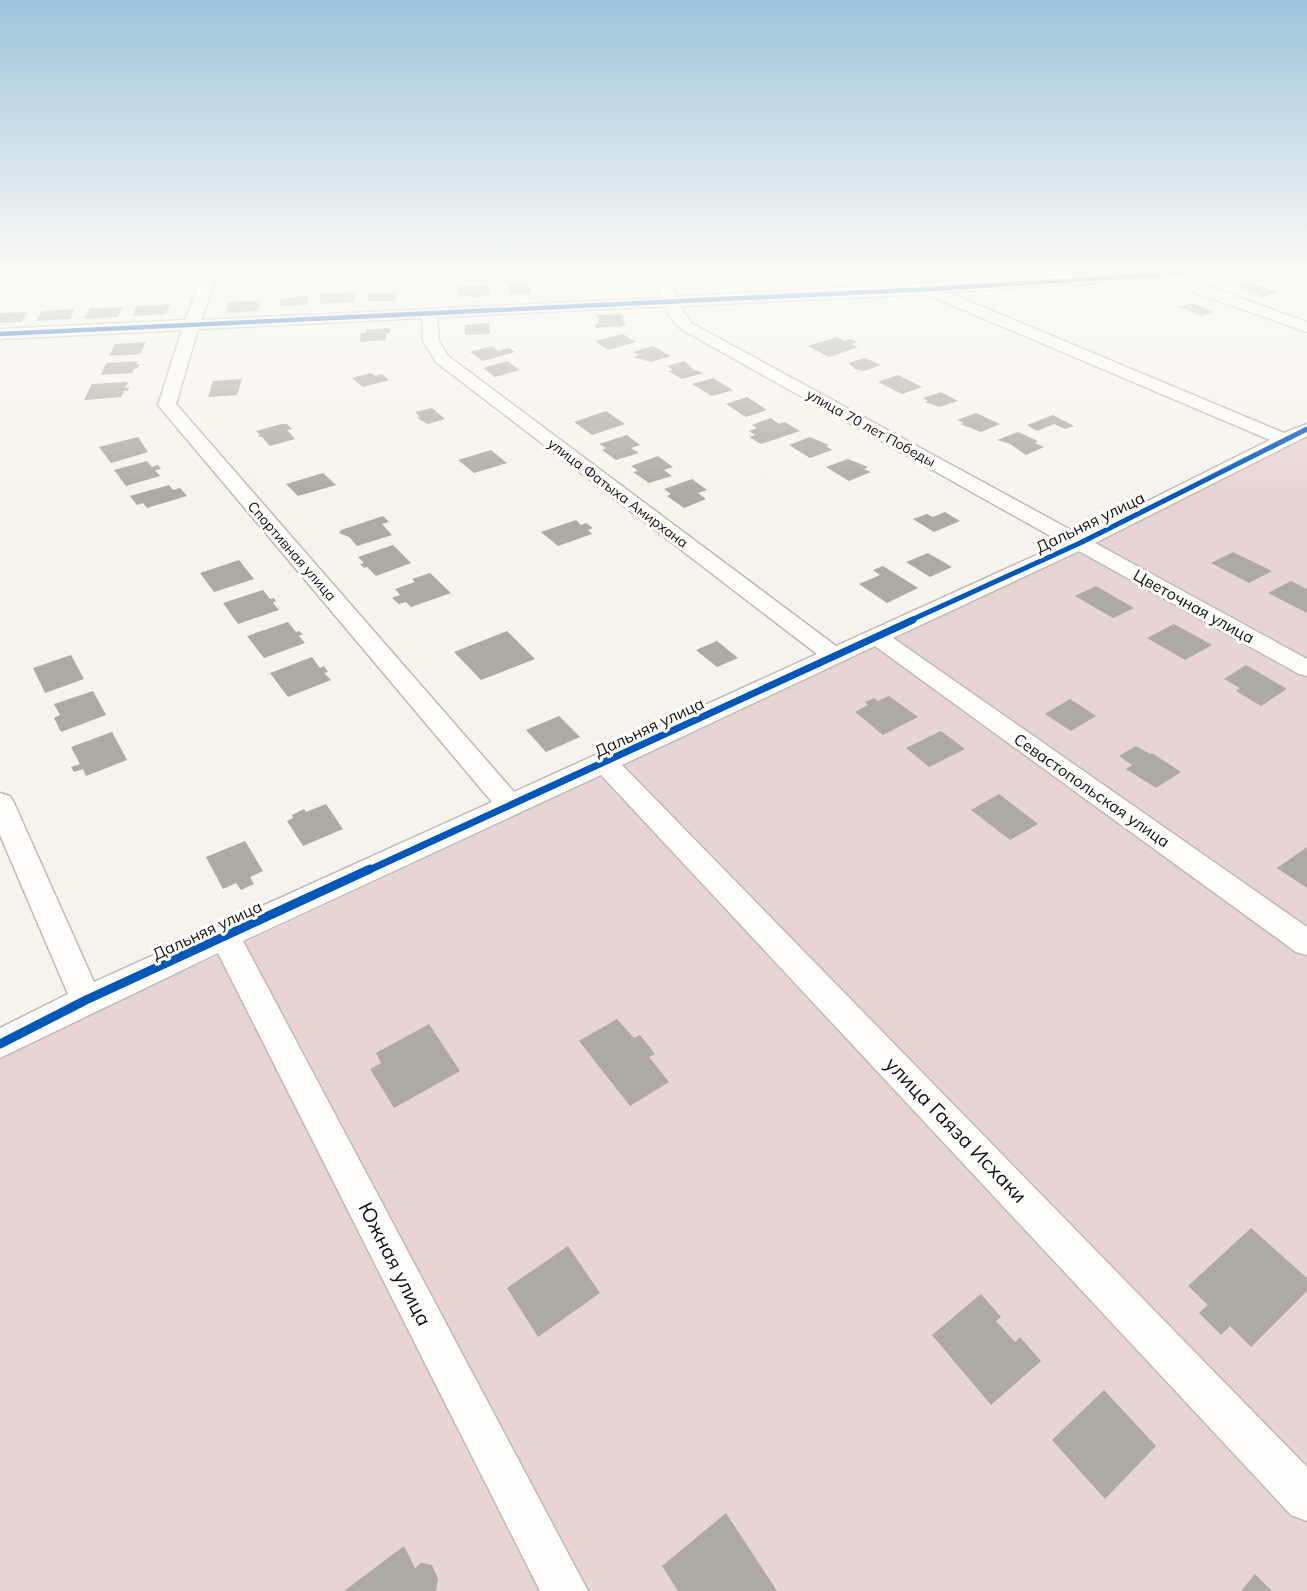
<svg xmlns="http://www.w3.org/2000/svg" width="1307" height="1591" viewBox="0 0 1307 1591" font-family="Mulish,sans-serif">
	<rect width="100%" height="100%" fill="#f7f3ec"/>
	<polygon fill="#e8d5d3" points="1307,429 1307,1591 0,1591 0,1057 923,625"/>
	<g fill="#acaaa1">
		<polygon points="443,272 441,281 428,281 430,273"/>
		<polygon points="1250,283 1277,292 1264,297 1238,287"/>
		<polygon points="529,284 531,293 510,294 509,285"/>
		<polygon points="489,285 490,295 472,298 472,296 458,297 458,287"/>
		<polygon points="355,292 354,302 319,304 321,294"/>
		<polygon points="396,293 396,301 368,301 369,294"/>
		<polygon points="309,296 307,305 279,306 281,298"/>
		<polygon points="260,300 258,311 226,313 228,302"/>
		<polygon points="1190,303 1207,308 1206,309 1213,312 1202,316 1180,307"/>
		<polygon points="170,304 166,314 132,316 137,306"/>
		<polygon points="123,307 118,317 84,319 90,308"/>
		<polygon points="75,309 70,319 36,321 42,311"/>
		<polygon points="28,312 21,322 0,323 0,313"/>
		<polygon points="622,314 624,318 621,318 626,326 596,328 595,324 599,323 597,315"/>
		<polygon points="489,323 490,334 465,335 465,325"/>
		<polygon points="390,328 390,333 386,333 386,340 360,342 361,333 366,333 366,330"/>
		<polygon points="623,334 636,342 608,350 595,341"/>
		<polygon points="837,337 844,341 850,339 857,342 851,344 858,347 829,357 808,346"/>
		<polygon points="146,342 140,354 109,356 115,344"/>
		<polygon points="492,346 498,351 509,348 515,352 483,361 470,352"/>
		<polygon points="653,346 671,356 651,362 634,357 639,355 633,352"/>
		<polygon points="865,358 881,365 864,371 855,369 848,363"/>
		<polygon points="138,361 136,364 140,364 138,368 134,369 132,373 101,375 106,363"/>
		<polygon points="507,361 520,370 495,377 483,368"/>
		<polygon points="684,361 694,370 704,373 682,379 668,371 673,370 667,366"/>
		<polygon points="371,373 375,376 382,374 389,380 363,387 352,378"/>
		<polygon points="898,375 922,387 902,394 878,382"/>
		<polygon points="713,378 733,390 712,396 692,384"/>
		<polygon points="242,379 237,395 208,397 213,381"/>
		<polygon points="128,382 125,388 129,387 128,391 124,391 121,397 84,400 92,384"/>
		<polygon points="941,392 958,401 939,407 925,402 928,401 923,398"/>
		<polygon points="747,397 767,410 746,417 726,404"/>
		<polygon points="432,408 445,419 428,424 417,418 420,417 415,412"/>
		<polygon points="606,411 625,424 592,435 574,422"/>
		<polygon points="976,413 1000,424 981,432 960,424 964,423 957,420"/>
		<polygon points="1053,415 1074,426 1065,429 1054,424 1037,431 1027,425"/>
		<polygon points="771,418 779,424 785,422 800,431 761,444 749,437 755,435 749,431 757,428 752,425"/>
		<polygon points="281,424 287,424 292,429 287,430 295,439 270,446 262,437 257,436 260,435 256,431"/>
		<polygon points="1018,432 1038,441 1035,443 1044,447 1026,455 1010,444 997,440"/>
		<polygon points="627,435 640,445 631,448 639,453 616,460 602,450 606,448 599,444"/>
		<polygon points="138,437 148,452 111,463 99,447"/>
		<polygon points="810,437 829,445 826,446 832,450 810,458 789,445"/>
		<polygon points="491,450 507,463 474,473 458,460"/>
		<polygon points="658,456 673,467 664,470 672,476 649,483 633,472 638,471 631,466"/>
		<polygon points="848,459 868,467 864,469 871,472 849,481 826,467"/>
		<polygon points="147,461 152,467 158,465 161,469 155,470 160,476 126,486 114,470"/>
		<polygon points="323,473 336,485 298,496 286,484"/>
		<polygon points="692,479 707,490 698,493 706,499 684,508 667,496 671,494 664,489"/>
		<polygon points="169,485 173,490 180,488 187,496 147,508 143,503 137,505 130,496"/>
		<polygon points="945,512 960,521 934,532 913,519 927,514 933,517"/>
		<polygon points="383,516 389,522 382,524 392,535 357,546 349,537 339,533 341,530"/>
		<polygon points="576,520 581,525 586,523 593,528 588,530 592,534 558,546 541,532"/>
		<polygon points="393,545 411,563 376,576 367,567 364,568 360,564 364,563 358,557"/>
		<polygon points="1233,552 1272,571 1249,583 1211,563"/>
		<polygon points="928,553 952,567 930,577 906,562"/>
		<polygon points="239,560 254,579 214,592 200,573"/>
		<polygon points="883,566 918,588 887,603 859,584 880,575 873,570"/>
		<polygon points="430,573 451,593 411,607 406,602 399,604 392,598 400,595 395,589 415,582 412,579"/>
		<polygon points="1291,581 1307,589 1307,613 1268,593"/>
		<polygon points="1096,586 1134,608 1113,618 1075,596"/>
		<polygon points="263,590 270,599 274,598 276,601 273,603 279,610 238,624 223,603"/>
		<polygon points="288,622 296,632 299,631 303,634 299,636 305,643 264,658 247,636"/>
		<polygon points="1174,624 1212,645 1185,660 1147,638"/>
		<polygon points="507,631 535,659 481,680 454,652"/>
		<polygon points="717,641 738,658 717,667 696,650"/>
		<polygon points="71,655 84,679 45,693 33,668"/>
		<polygon points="312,657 320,668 324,666 328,672 324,673 331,680 288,697 270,673"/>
		<polygon points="1246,665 1287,689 1261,706 1236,691 1240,688 1224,679"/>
		<polygon points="93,691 106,715 61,732 54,718 60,715 54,704"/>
		<polygon points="889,696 918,717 883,735 855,712 868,705 865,702 874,698 878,701"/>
		<polygon points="1070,699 1096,716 1071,731 1045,714"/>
		<polygon points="559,716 580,737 546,752 526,730"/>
		<polygon points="941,731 965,749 929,767 906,748"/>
		<polygon points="112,732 127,760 86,776 83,769 74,772 71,767 80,764 71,747"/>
		<polygon points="1136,746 1150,754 1152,753 1181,772 1156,788 1126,769 1132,765 1119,756"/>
		<polygon points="999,794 1038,824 1010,840 971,810"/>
		<polygon points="326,804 343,829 303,846 287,821 293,818 292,815 304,809 306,812"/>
		<polygon points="245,841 263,871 250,877 254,884 241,890 236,883 223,889 206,857"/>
		<polygon points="1307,847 1307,888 1277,868"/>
		<polygon points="617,1019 634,1038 640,1035 655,1054 649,1057 669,1082 630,1106 579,1041"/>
		<polygon points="429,1024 460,1071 394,1108 370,1069 381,1063 376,1053"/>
		<polygon points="1251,1228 1307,1278 1307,1291 1251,1347 1230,1326 1221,1335 1199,1313 1208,1305 1188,1286"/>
		<polygon points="568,1246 600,1293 538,1337 507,1288"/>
		<polygon points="981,1294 1001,1317 996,1321 1015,1342 1020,1337 1041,1361 991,1405 932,1335"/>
		<polygon points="1104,1390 1156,1446 1105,1499 1052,1440"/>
		<polygon points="726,1513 777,1591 678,1591 662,1566"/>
		<polygon points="404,1546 415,1568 421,1563 432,1565 438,1579 436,1591 344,1591"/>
		<polygon points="1255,1574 1272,1591 1241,1591"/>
	</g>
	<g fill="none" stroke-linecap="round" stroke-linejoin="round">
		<defs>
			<path id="minor" d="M 205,270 L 219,270 L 201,320 L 662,298 L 651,270 L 665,270 L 676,297 L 1158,270 L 1240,270 L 1233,274 L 1182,277 L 1307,322 L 1307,332 L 1174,285 L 1166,278 L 947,292 L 1284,433 L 1307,424 L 1307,436 L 1095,543 L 1307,659 L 1307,676 L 1299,674 L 1079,551 L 893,638 L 1307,927 L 1307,955 L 1296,952 L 875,646 L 622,765 L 1307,1467 L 1307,1521 L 1291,1515 L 601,775 L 243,941 L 588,1591 L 540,1591 L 218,953 L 0,1058 L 0,1028 L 68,994 L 0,835 L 0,793 L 10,796 L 14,803 L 94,982 L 492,802 L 158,405 L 182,330 L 0,339 L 0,329 L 185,320 ZM 928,294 L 933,297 L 1270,440 L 1080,535 L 691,323 L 680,306 ZM 666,306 L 669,316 L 681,329 L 1063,543 L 836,646 L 448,356 L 439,341 L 437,317 ZM 422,318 L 423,341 L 436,362 L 817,654 L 514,792 L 176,404 L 198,329 Z"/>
		</defs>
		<use href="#minor" stroke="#bdbab6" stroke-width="3"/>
		<use href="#minor" fill="#fefdfc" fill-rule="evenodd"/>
		<defs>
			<polyline id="cycleway-far3" points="0,334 932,289 1233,270"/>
			<polyline id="cycleway-far2" points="909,621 1080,543 1307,429"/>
			<polyline id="cycleway-far1" points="367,871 913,620"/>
			<polyline id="cycleway" points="0,1044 86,1000 370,869"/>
		</defs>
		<use href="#cycleway-far3" stroke="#fff" stroke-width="7"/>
		<use href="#cycleway-far2" stroke="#fff" stroke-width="8"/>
		<use href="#cycleway-far1" stroke="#fff" stroke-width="10"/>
		<use href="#cycleway" stroke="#fff" stroke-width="13"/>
		<use href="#cycleway-far3" stroke="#0057b8" stroke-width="4.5"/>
		<use href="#cycleway-far2" stroke="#0057b8" stroke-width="5"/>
		<use href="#cycleway-far1" stroke="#0057b8" stroke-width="7"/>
		<use href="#cycleway" stroke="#0057b8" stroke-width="9"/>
	</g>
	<linearGradient id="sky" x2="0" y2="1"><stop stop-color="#9dc4da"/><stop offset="0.55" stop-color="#fbfaf6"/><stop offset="1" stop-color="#fbfaf6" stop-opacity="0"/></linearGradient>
	<rect width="1307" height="493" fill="url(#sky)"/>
	<g text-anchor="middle" stroke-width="6" stroke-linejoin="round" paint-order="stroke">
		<g font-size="14" fill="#110e0a" stroke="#fff">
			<text transform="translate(871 428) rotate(29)" y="5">улица 70 лет Победы</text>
			<text transform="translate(618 493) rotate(37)" y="5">улица Фатыха Амирхана</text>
			<text transform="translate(292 551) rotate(49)" y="5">Спортивная улица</text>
		</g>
		<g font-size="16" fill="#110e0a" stroke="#fff">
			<text transform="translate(1090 522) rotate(-26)" y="6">Дальняя улица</text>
			<text transform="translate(1194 606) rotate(29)" y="6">Цветочная улица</text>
			<text transform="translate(649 727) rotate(-25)" y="6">Дальняя улица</text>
			<text transform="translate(1092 790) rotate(35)" y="6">Севастопольская улица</text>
			<text transform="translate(207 930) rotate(-25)" y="6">Дальняя улица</text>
		</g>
		<g font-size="20" fill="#110e0a" stroke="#fff">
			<text transform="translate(956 1130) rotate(46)" y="7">улица Гаяза Исхаки</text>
			<text transform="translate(395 1264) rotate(63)" y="7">Южная улица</text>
		</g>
	</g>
</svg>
